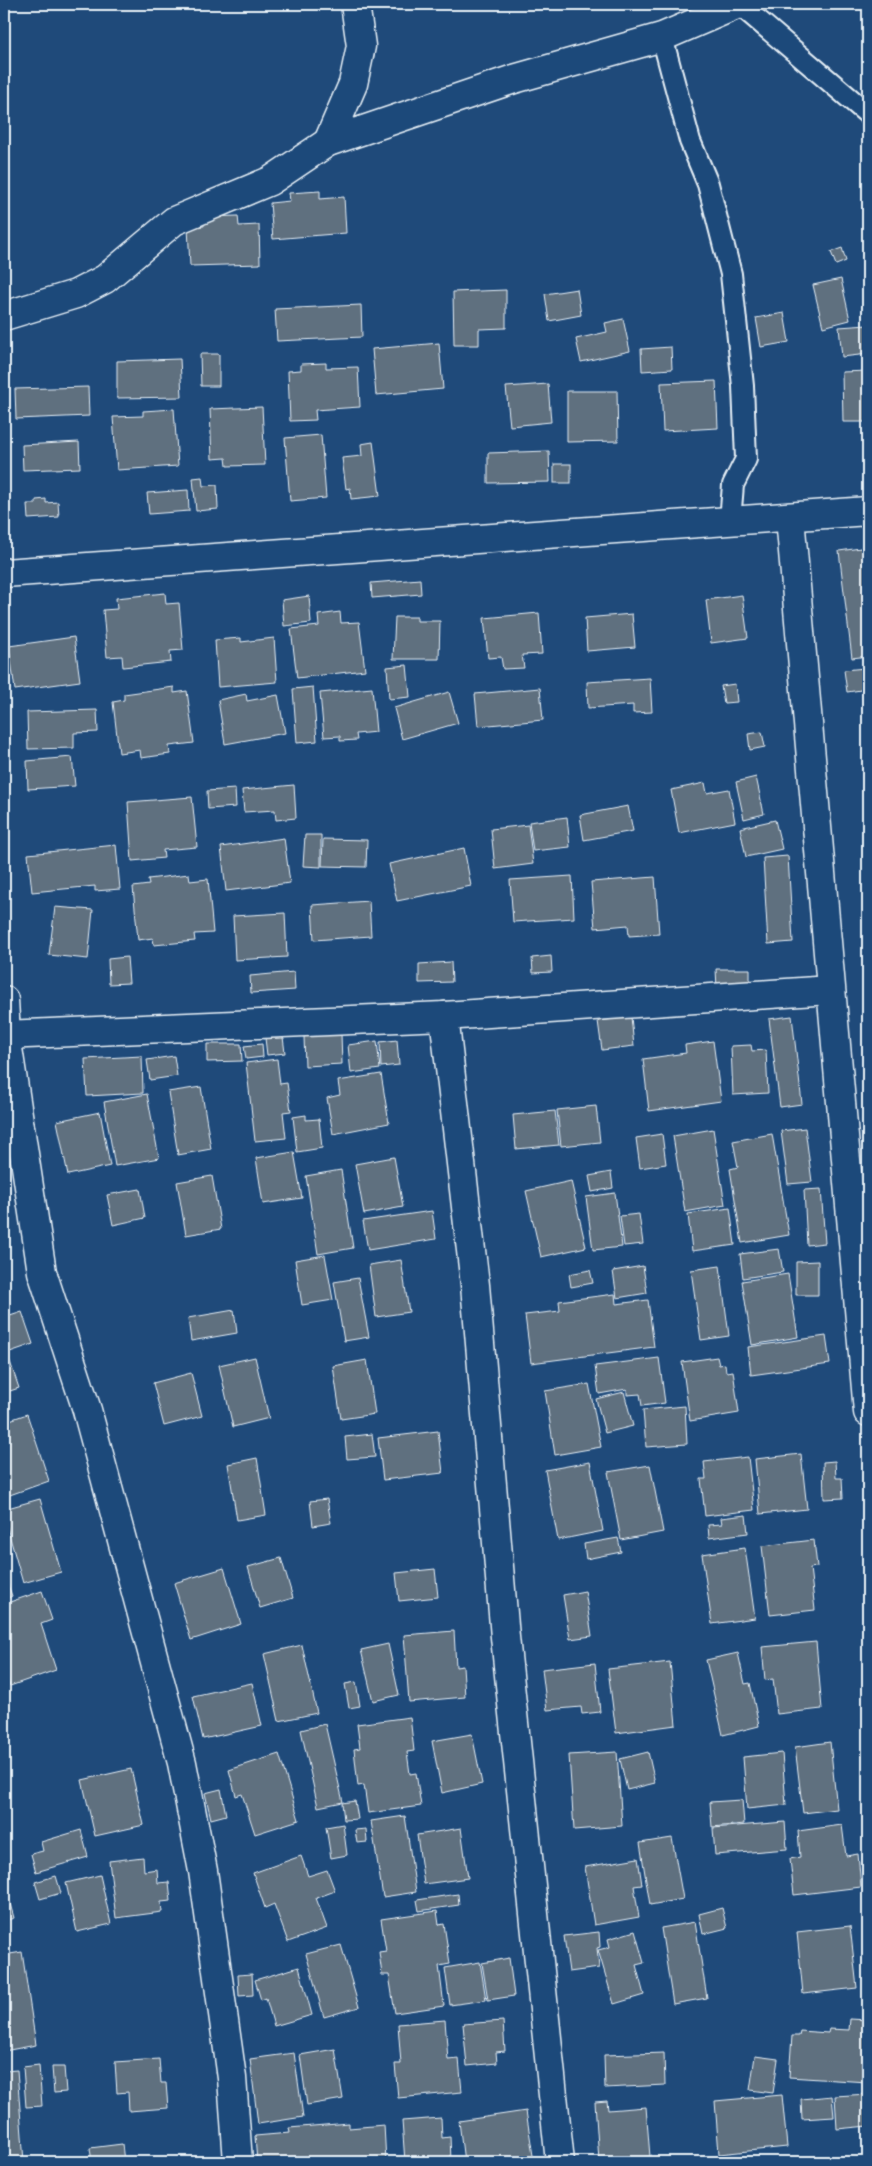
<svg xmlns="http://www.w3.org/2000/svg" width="872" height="2166" viewBox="0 0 872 2166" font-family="Sriracha,sans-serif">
	<rect width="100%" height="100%" fill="#1f4a7a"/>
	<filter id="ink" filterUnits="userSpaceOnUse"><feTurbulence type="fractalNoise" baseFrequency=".02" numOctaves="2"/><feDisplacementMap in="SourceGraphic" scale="10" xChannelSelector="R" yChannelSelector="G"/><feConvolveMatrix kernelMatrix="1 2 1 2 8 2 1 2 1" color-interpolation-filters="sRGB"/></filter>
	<g filter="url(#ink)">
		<g fill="#5e6f7f" stroke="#e8f1f8">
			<polygon points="320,191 320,199 344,197 346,233 273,239 270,203 290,201 289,193"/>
			<polygon points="238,216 239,226 259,225 260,264 190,266 188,227 204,226 204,217"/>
			<polygon points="842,248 846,261 836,265 831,252"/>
			<polygon points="841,279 850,320 823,327 813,285"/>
			<polygon points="577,289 581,315 549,321 545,294"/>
			<polygon points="506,290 506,328 479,329 479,345 454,345 453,292"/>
			<polygon points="361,305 362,337 277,341 275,309"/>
			<polygon points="784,313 789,342 761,347 756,318"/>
			<polygon points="623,319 630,351 581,362 576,339 607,332 605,323"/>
			<polygon points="868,325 868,354 842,357 839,327"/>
			<polygon points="439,343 443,389 376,395 372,349"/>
			<polygon points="671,347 672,369 642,371 641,349"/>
			<polygon points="200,354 219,354 219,386 201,386"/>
			<polygon points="180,359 182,397 117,398 117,361"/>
			<polygon points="326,363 326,368 358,367 360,407 315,410 316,420 290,421 288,371 301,370 301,364"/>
			<polygon points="868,371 868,422 843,422 842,372"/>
			<polygon points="716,381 718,428 663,431 661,383"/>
			<polygon points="548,384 551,422 510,426 506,387"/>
			<polygon points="88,387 89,416 16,419 15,389"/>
			<polygon points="567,391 617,391 618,441 567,442"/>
			<polygon points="262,407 265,465 227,466 226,458 212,459 210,409"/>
			<polygon points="174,409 178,466 117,470 113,417 143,416 143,411"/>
			<polygon points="321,435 326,498 290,501 285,438"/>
			<polygon points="79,442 80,468 23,470 22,445"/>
			<polygon points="373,442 380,496 351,499 350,488 346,489 342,458 362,456 361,444"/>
			<polygon points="549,451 550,482 488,483 488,453"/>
			<rect x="554" y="464" width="17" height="19"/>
			<polygon points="202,477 203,486 217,485 218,509 196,511 193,478"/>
			<polygon points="188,490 189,511 149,514 147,493"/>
			<polygon points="46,499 46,503 58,502 59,517 28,519 27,504 36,504 36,500"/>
			<polygon points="868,547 868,656 852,658 839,551"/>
			<polygon points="420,579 421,594 372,598 371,583"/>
			<polygon points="165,593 166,604 179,603 183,650 170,651 171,662 123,667 122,656 107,657 103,610 117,609 116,598"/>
			<polygon points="742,595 748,638 711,643 706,600"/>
			<polygon points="309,596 311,623 284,626 282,600"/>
			<polygon points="340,612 341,623 359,622 365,670 297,678 291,629 319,626 318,615"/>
			<polygon points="539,613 542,654 522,655 524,668 503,669 501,657 488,658 484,618"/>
			<polygon points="632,614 635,647 587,651 585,618"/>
			<polygon points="395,617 417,617 417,621 440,621 439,659 393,659"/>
			<polygon points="74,637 80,681 15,690 9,646"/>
			<polygon points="241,638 241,642 274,638 277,682 218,687 215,640"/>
			<polygon points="407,665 410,697 389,699 387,667"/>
			<polygon points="866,668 868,689 847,692 844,670"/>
			<polygon points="650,678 652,712 633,713 633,705 588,708 587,682"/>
			<polygon points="735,684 737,702 724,703 721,686"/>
			<polygon points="174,687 174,693 187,691 194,743 169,746 170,754 141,758 140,750 119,753 113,702 124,700 124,694"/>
			<polygon points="313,687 317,741 297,743 293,689"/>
			<polygon points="372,688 376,732 356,734 357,740 340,741 340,736 324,737 320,693"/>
			<polygon points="540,688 543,720 478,726 475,694"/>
			<polygon points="449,692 458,723 402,739 394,708"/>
			<polygon points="246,694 247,701 278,695 285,733 225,744 218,700"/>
			<polygon points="97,710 98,732 74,733 74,748 28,749 27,712"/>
			<polygon points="762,732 765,747 750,750 748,734"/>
			<polygon points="72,757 75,786 28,789 27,761"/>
			<polygon points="756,777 764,814 744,819 736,782"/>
			<polygon points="705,783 707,793 729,789 735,822 679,833 671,790"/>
			<polygon points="294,785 296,818 276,820 275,810 244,812 242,790"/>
			<polygon points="235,789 236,807 208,809 207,791"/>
			<polygon points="192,797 197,847 163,850 164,858 132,861 128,802"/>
			<polygon points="628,806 633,831 584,840 580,815"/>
			<polygon points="567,817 570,847 533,851 529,822"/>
			<polygon points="775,820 782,849 746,857 740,828"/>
			<polygon points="528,825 533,864 495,869 491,829"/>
			<polygon points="305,835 321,835 321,867 303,866"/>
			<polygon points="284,838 290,883 226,891 221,847"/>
			<polygon points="323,839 367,840 366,867 322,866"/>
			<polygon points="116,845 120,889 95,891 95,886 32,892 28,854"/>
			<polygon points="464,848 471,886 397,901 389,864"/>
			<polygon points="788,856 793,942 768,944 763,858"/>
			<polygon points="189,874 190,881 208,879 213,933 194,934 195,941 154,945 153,938 138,940 133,887 149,885 148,879"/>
			<polygon points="572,876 574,918 513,922 510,880"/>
			<polygon points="655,877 659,934 629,936 628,925 595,928 591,882"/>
			<polygon points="369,901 371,936 314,940 312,905"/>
			<polygon points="55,907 93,910 88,959 49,955"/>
			<polygon points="285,913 287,957 235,960 233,916"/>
			<polygon points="551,956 552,972 533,973 532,958"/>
			<polygon points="127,957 129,983 109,984 108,959"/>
			<polygon points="451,962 452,982 419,983 419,964"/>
			<polygon points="716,969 750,969 750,987 717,988"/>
			<polygon points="294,972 295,990 251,993 250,976"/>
			<polygon points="792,1016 802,1104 780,1107 769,1019"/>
			<polygon points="631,1017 634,1046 602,1050 598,1021"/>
			<polygon points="341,1034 342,1064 305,1066 304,1036"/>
			<polygon points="283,1037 285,1053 267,1055 265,1038"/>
			<polygon points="397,1040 399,1065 381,1067 380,1042"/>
			<polygon points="377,1041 380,1069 351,1073 348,1045"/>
			<polygon points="713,1041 721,1101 649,1111 643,1059 686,1053 685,1045"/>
			<polygon points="207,1044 241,1044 242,1061 207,1062"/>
			<polygon points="262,1044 263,1057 246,1059 244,1046"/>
			<polygon points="751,1045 752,1051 766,1050 768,1093 733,1095 731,1046"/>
			<polygon points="142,1056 143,1093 87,1096 85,1059"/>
			<polygon points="174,1056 177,1076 150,1080 147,1060"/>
			<polygon points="277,1059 280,1084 287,1083 291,1111 283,1112 286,1138 255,1141 246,1063"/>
			<polygon points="381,1074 389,1123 333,1134 327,1098 340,1095 338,1081"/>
			<polygon points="201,1087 211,1149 178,1155 168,1092"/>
			<polygon points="147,1094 159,1158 115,1166 104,1102"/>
			<polygon points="596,1106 600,1142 561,1146 557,1110"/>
			<polygon points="555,1111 559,1145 516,1149 513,1115"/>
			<polygon points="100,1112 110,1166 68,1175 57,1121"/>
			<polygon points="306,1115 306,1120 319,1119 322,1148 297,1152 293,1117"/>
			<polygon points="805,1128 812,1182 788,1184 781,1131"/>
			<polygon points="713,1129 725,1205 685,1212 673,1136"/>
			<polygon points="662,1134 666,1164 640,1168 636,1138"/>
			<polygon points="772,1134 789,1235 742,1243 730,1169 738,1167 733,1141"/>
			<polygon points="294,1152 302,1198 263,1204 256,1158"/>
			<polygon points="394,1157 403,1207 364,1214 355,1164"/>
			<polygon points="341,1170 353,1248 318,1254 306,1176"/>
			<polygon points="611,1172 613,1188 592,1192 589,1176"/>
			<polygon points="212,1176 221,1229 186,1235 177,1182"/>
			<polygon points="571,1181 586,1247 541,1257 526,1191"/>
			<polygon points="140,1189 145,1218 113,1225 107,1195"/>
			<polygon points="821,1189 825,1243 807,1245 804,1190"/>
			<polygon points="615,1193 622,1247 593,1250 586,1197"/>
			<polygon points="730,1208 735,1245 692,1251 688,1214"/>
			<polygon points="432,1211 436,1239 368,1250 363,1221"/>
			<polygon points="639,1214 643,1244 624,1246 620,1216"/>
			<polygon points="779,1249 783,1272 743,1278 740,1254"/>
			<polygon points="325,1255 333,1300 302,1305 295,1260"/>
			<polygon points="401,1260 409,1312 376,1317 369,1265"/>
			<polygon points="818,1261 818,1295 796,1295 796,1262"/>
			<polygon points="643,1266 647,1293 617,1298 613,1271"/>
			<polygon points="720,1266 729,1336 701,1340 691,1270"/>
			<polygon points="590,1270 593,1283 571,1287 569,1274"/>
			<polygon points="788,1274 798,1337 752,1345 742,1281"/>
			<polygon points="358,1278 369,1337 344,1341 334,1282"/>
			<polygon points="615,1294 616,1304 648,1300 654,1347 531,1363 525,1315 560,1311 559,1301"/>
			<polygon points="234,1310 237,1333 191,1341 188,1318"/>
			<polygon points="22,1312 33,1344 7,1353 19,1388 4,1393 4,1318"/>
			<polygon points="826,1336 830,1364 751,1375 748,1347"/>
			<polygon points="255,1357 269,1418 233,1427 219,1365"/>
			<polygon points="717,1357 719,1365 725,1364 726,1372 733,1371 739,1413 690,1421 682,1362"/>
			<polygon points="659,1358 665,1403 642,1406 640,1394 627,1395 627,1389 599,1394 595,1366"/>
			<polygon points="367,1360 375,1414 341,1419 333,1366"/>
			<polygon points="191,1373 202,1416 164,1426 153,1383"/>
			<polygon points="589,1384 601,1447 555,1455 545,1391"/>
			<polygon points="624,1392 633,1426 605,1433 596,1399"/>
			<polygon points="685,1406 687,1444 646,1447 643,1410"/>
			<polygon points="27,1414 49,1481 7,1496 4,1486 4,1422"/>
			<polygon points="438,1431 443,1473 383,1480 378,1438"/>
			<polygon points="372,1434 375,1457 347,1459 345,1437"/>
			<polygon points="801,1454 807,1509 760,1514 755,1459"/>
			<polygon points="748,1457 754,1510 705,1516 701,1479 706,1479 704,1462"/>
			<polygon points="257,1458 266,1515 237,1520 228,1464"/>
			<polygon points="835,1461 836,1478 842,1478 843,1498 824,1499 823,1462"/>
			<polygon points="590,1462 603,1531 558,1540 545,1470"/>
			<polygon points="650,1465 663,1532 621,1540 608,1472"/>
			<polygon points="40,1499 61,1572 23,1583 4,1517 4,1509"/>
			<polygon points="327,1499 331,1523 313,1526 310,1501"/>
			<polygon points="746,1515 748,1533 709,1538 708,1525 722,1524 721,1518"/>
			<polygon points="618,1538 621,1552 586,1559 584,1544"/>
			<polygon points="814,1540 817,1567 810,1568 815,1610 770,1615 762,1546"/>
			<polygon points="745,1548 755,1618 712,1624 702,1554"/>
			<polygon points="281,1558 293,1598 260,1608 248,1567"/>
			<polygon points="224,1568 241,1624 191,1640 174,1583"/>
			<polygon points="435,1569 438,1597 399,1601 396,1573"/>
			<polygon points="4,1574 12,1596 4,1600"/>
			<polygon points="42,1591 52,1620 41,1624 56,1670 10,1686 4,1668 4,1604"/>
			<polygon points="585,1591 592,1636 570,1639 563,1595"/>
			<polygon points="454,1631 456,1667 463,1666 465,1697 409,1702 404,1635"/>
			<polygon points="816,1642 822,1709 777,1714 773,1679 765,1680 762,1647"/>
			<polygon points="388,1644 399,1695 373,1701 361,1650"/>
			<polygon points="302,1645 317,1713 279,1721 264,1654"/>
			<polygon points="738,1653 745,1684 750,1683 759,1726 723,1735 706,1660"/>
			<polygon points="670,1662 676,1725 616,1733 608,1669"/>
			<polygon points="595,1663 600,1712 582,1714 581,1707 547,1710 542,1669"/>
			<polygon points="356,1682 360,1706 349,1708 345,1684"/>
			<polygon points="252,1683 262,1726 203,1739 193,1696"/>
			<polygon points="410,1717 414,1751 407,1752 410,1774 416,1773 421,1806 368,1813 364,1785 358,1786 354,1749 360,1748 357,1724"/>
			<polygon points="325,1724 343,1802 318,1807 301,1730"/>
			<polygon points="472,1734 482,1784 442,1793 432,1741"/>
			<polygon points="830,1742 837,1809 803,1813 795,1747"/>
			<polygon points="617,1752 622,1826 574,1830 569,1755"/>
			<polygon points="648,1752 655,1783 627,1790 620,1759"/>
			<polygon points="782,1753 786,1805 747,1809 743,1757"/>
			<polygon points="279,1754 299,1820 255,1834 242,1794 236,1796 229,1770"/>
			<polygon points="131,1769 144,1825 95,1836 82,1780"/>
			<polygon points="221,1789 226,1815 211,1819 205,1793"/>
			<polygon points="742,1800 744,1824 712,1827 710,1802"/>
			<polygon points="355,1801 358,1819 344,1820 342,1803"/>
			<polygon points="405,1816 416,1892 383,1897 371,1821"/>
			<polygon points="785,1822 787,1849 715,1855 713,1828"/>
			<polygon points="343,1824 347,1855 331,1858 326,1827"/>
			<polygon points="842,1825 846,1856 858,1854 861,1887 794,1895 790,1859 800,1857 798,1831"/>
			<polygon points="461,1828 468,1878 424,1884 417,1835"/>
			<polygon points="366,1829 367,1842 357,1843 355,1830"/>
			<polygon points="81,1830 88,1857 36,1872 31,1854 43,1851 41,1842"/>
			<polygon points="672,1838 683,1899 650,1905 640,1843"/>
			<polygon points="301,1856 308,1876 327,1870 335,1891 316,1898 327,1928 288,1942 274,1904 265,1908 253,1873"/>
			<polygon points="143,1857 144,1871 157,1869 158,1883 169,1882 171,1901 161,1902 162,1912 116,1918 109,1861"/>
			<polygon points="638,1858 642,1885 634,1886 639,1917 594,1925 585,1867"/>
			<polygon points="100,1875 111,1924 77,1932 66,1883"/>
			<polygon points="56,1876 61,1893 40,1899 35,1882"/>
			<polygon points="4,1882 14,1918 4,1921"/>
			<polygon points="458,1894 459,1905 419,1911 417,1900"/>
			<polygon points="722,1908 727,1928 703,1934 699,1914"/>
			<polygon points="437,1911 439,1925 444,1924 450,1964 439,1966 444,2006 395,2013 389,1975 382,1975 379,1952 386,1951 381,1919"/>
			<polygon points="695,1922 707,1998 673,2004 661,1928"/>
			<polygon points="850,1926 857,1988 803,1994 797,1932"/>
			<polygon points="635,1931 644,1963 636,1965 644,1995 614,2004 598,1950 610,1947 608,1939"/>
			<polygon points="599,1932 600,1947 597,1948 599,1968 569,1972 564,1936"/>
			<polygon points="341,1945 359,2007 324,2017 306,1954"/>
			<polygon points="22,1952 36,2045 4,2051 4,1955"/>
			<polygon points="509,1958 514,1996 488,2000 482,1963"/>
			<polygon points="480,1962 486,2000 450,2005 445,1968"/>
			<polygon points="299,1967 312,2015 274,2026 266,1998 261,2000 255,1980"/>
			<polygon points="252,1974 253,1995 239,1996 238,1975"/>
			<polygon points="850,2019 868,2020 867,2082 789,2077 792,2036 799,2036 800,2031 828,2033 829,2029 849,2030"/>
			<polygon points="445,2020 448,2060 459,2059 462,2092 398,2098 395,2064 401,2064 398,2024"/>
			<polygon points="503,2021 505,2051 496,2052 497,2063 467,2066 463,2024"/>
			<polygon points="335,2049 343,2099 307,2105 300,2055"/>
			<polygon points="294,2053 303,2117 258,2124 250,2059"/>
			<polygon points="664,2053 665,2085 605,2088 604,2055"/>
			<polygon points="755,2056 778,2059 773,2093 750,2090"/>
			<polygon points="159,2059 161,2083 166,2083 168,2108 129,2111 128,2092 117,2093 115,2062"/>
			<polygon points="39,2065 42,2106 26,2107 23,2067"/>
			<polygon points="52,2067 64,2067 66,2092 54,2093"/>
			<polygon points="17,2070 24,2162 4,2162 4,2071"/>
			<polygon points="868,2094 868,2126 837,2129 835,2096"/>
			<polygon points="782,2095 787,2147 719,2154 715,2101"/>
			<polygon points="832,2096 834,2117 802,2119 801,2099"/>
			<polygon points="607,2101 608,2110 646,2107 650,2157 599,2161 595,2102"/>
			<polygon points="526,2111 534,2162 503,2162 502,2158 464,2162 459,2121"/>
			<polygon points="441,2118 442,2138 450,2137 451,2161 405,2162 402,2121"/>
			<polygon points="349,2123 349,2128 384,2125 386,2162 257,2162 255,2136 290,2133 289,2128"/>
			<polygon points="122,2144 124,2162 92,2162 90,2148"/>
		</g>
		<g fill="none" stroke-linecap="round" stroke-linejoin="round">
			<defs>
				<g id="lane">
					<polyline points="739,4 868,114"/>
					<polyline points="662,37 690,141 708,184 731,274 743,386 746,459 733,485 730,521"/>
				</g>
				<g id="street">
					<polyline points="328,142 353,84 361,46 355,4"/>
					<polyline points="4,316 76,294 105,279 174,221 270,181 328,142 514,79 662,37 739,4"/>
					<polyline points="790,517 868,1412"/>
					<polyline points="4,1000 6,1035 42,1272 87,1410 182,1763 203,1871 232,2078 238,2162"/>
					<polyline points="444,1016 475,1285 505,1637 560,2162"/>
					<polyline points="4,1035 444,1016 830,990"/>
				</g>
				<polyline id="secondary" points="4,573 868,511"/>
			</defs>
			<use href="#lane" stroke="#e8f1f8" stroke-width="24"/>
			<use href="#street" stroke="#e8f1f8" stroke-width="31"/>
			<use href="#secondary" stroke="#e8f1f8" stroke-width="31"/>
			<use href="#lane" stroke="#1f4a7a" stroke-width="20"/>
			<use href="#street" stroke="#1f4a7a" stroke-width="28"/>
			<use href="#secondary" stroke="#1f4a7a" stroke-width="28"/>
		</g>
	</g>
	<rect width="872" height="2166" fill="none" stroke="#1f4a7a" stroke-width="20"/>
	<rect x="10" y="10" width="852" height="2146" fill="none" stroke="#e8f1f8" stroke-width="2" filter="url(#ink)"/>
</svg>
